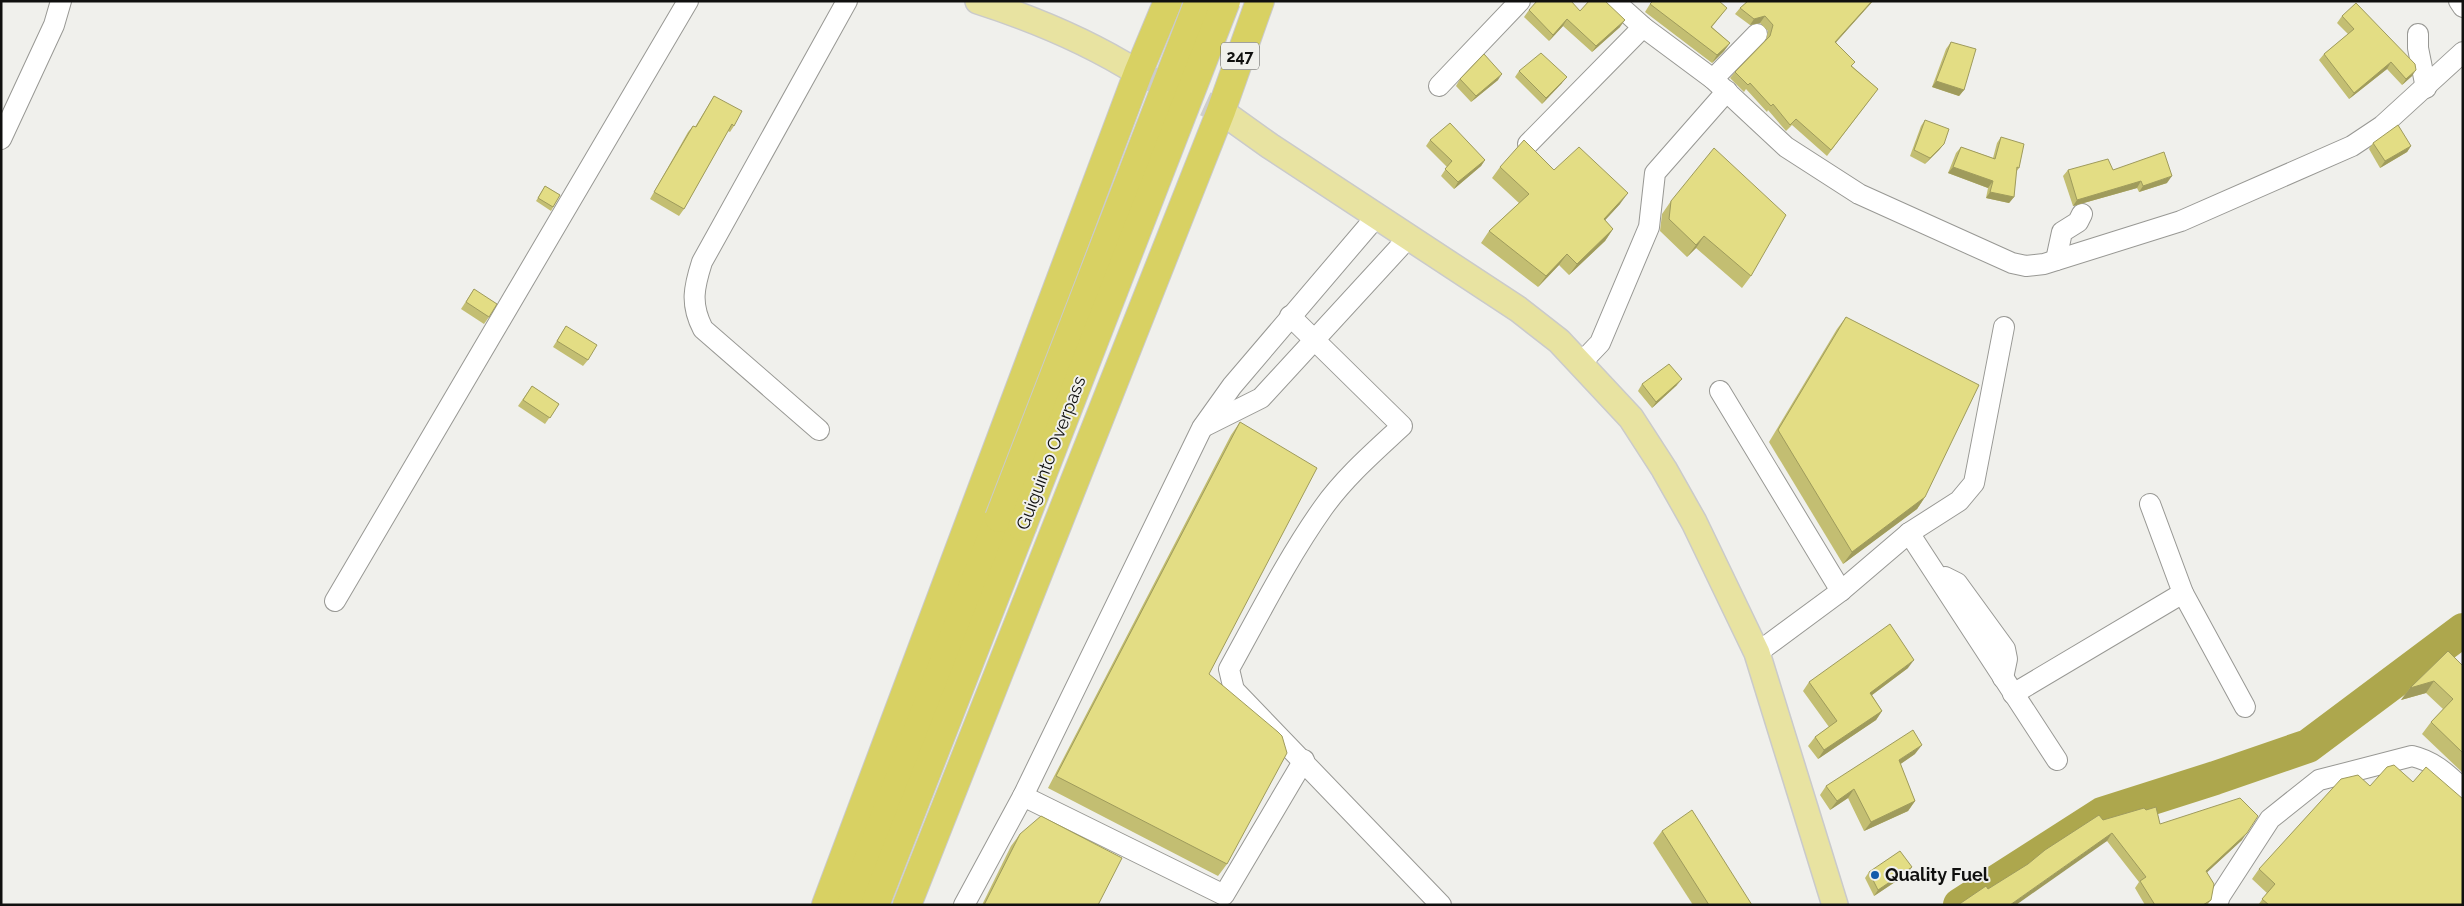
<svg xmlns="http://www.w3.org/2000/svg" width="2464" height="906" viewBox="0 0 2464 906" font-family="Raleway,sans-serif">
	<rect width="100%" height="100%" fill="#f0f0ec"/>
	<g fill="none" stroke-linecap="round" stroke-linejoin="round">
		<polyline stroke="#ada74d" stroke-width="34" points="1960,905 2102,814 2215,778 2308,746 2463,630"/>
		<polyline stroke="#cececb" stroke-width="25" stroke-dasharray="25 12" stroke-linecap="butt" points="1138,73 1221,111"/>
		<defs>
			<g id="minor">
				<polyline points="1614,1 1643,27 1713,79 1786,147 1859,194 2012,263 2026,266 2044,264 2181,221 2352,146 2382,126 2463,52"/>
				<polyline points="2459,1 2463,7"/>
				<polyline points="2418,34 2418,48 2426,88"/>
				<polyline points="1713,79 1757,34"/>
				<polyline points="1439,86 1520,1"/>
				<polyline points="1,139 54,25 61,1"/>
				<polyline points="1528,144 1643,27"/>
				<polyline points="2056,260 2062,232 2078,222 2082,214"/>
				<path d="M 1290,316 L 1402,426 C 1374,452 1345,477 1323,508 C 1287,559 1259,615 1229,669 L 1234,690 L 1441,905"/>
				<polyline points="1581,363 1600,343 1649,227 1655,173 1727,91"/>
				<polyline points="1720,391 1841,591"/>
				<polyline points="1203,427 1261,398 1409,237"/>
				<path d="M 819,430 L 703,329 C 690,304 694,287 702,262 L 847,1"/>
				<polyline points="1909,533 2057,760"/>
				<polyline points="1945,577 1957,583 2005,649 2007,659 2003,678"/>
				<polyline points="2183,593 2245,707"/>
				<polyline points="335,601 688,1"/>
				<polyline points="1757,653 1841,591 1909,533 1959,501 1974,483 2004,327"/>
				<polyline points="2013,694 2183,593 2150,504"/>
				<polyline points="1023,796 1224,895 1304,760"/>
				<polyline points="964,905 1023,796 1202,428 1232,386 1376,217"/>
				<path d="M 2217,905 L 2220,896 L 2270,819 L 2319,780 L 2412,756 C 2434,761 2447,774 2463,789"/>
			</g>
			<g id="major">
				<path d="M 978,1 C 1034,19 1089,42 1138,73"/>
				<polyline points="1221,111 1270,146 1518,309 1559,341 1631,418 1664,469 1694,522 1757,653 1835,905"/>
			</g>
			<g id="highway">
				<polyline points="826,905 1138,73 1168,1"/>
				<polyline points="851,905 999,518"/>
				<polyline points="875,905 1022,527"/>
				<polyline points="907,905 1221,111 1260,1"/>
			</g>
		</defs>
		<use href="#minor" stroke="#989894" stroke-width="22"/>
		<use href="#major" stroke="#cacaca" stroke-width="28"/>
		<use href="#highway" stroke="#cacaca" stroke-width="30"/>
		<use href="#minor" stroke="#fff" stroke-width="20"/>
		<use href="#major" stroke="#e8e3a1" stroke-width="25"/>
		<use href="#highway" stroke="#d8d163" stroke-width="28"/>
		<defs>
			<g id="highway-bridge">
				<polyline points="999,518 1199,1"/>
				<polyline points="1022,527 1226,1"/>
			</g>
		</defs>
		<use href="#highway-bridge" stroke="#cacaca" stroke-width="30" stroke-linecap="butt"/>
		<use href="#highway-bridge" stroke="#d8d163" stroke-width="28"/>
	</g>
	<g fill="#c3be72">
		<polygon points="1745,1 1873,1 1836,42 1852,66 1878,89 1827,156 1792,125 1786,131 1768,110 1767,112 1746,89 1744,92 1730,78 1735,72 1766,40 1768,31 1760,23 1750,25 1735,14 1740,8 1746,3"/>
		<polygon points="1650,4 1727,8 1712,27 1730,43 1724,51 1712,63 1645,12"/>
		<polygon points="1529,10 1580,11 1620,27 1592,52 1563,26 1549,41 1524,17"/>
		<polygon points="2342,16 2412,76 2402,85 2387,69 2349,99 2319,60 2324,54 2348,34 2337,23"/>
		<polygon points="1951,42 1964,90 1959,96 1932,87 1946,49"/>
		<polygon points="1519,71 1562,83 1542,104 1515,77"/>
		<polygon points="1460,79 1498,80 1471,102 1456,86"/>
		<polygon points="714,96 734,126 730,132 728,131 684,209 679,216 650,199 688,132 693,126 695,127"/>
		<polygon points="1925,120 1944,144 1939,150 1925,164 1910,156 1921,126"/>
		<polygon points="2001,137 2019,168 2016,172 2014,197 2009,203 1986,198 1988,188 1948,173 1956,153 1961,147 1993,158 1997,143"/>
		<polygon points="1430,140 1485,160 1481,166 1454,189 1441,176 1447,167 1426,146"/>
		<polygon points="2373,143 2411,146 2407,152 2380,168 2369,149"/>
		<polygon points="1500,167 1554,170 1620,204 1605,220 1613,229 1605,241 1569,275 1559,265 1538,287 1481,243 1489,231 1519,203 1492,178"/>
		<polygon points="2068,170 2113,170 2167,183 2139,192 2137,188 2073,206 2063,176"/>
		<polygon points="545,186 560,195 551,211 536,201"/>
		<polygon points="1671,201 1751,276 1742,288 1696,248 1687,257 1660,231 1662,214"/>
		<polygon points="474,289 489,317 484,324 461,309"/>
		<polygon points="1846,317 1925,497 1917,509 1843,564 1769,442 1837,329"/>
		<polygon points="566,326 588,360 583,366 553,347"/>
		<polygon points="1642,384 1677,385 1652,408 1638,391"/>
		<polygon points="532,386 559,404 545,424 518,406"/>
		<polygon points="1240,422 1209,674 1227,864 1218,876 1048,788 1231,435"/>
		<polygon points="2463,666 2463,773 2422,734 2431,722 2443,709 2426,693 2401,700 2410,688"/>
		<polygon points="1908,668 1872,695 1882,711 1876,720 1818,759 1808,746 1815,737 1829,727 1803,691 1809,682"/>
		<polygon points="1915,754 1900,764 1915,801 1908,811 1864,831 1848,798 1830,810 1820,795 1826,786"/>
		<polygon points="2146,810 2160,824 2242,840 2207,872 2211,900 2207,905 2145,905 2135,888 2139,882 2107,841 1988,889 2103,820"/>
		<polygon points="1662,831 1752,905 1693,905 1653,843"/>
		<polygon points="1020,834 1098,905 982,905 1011,846"/>
		<polygon points="2259,869 2463,905 2258,905 2267,893 2252,879"/>
		<polygon points="1869,872 1907,874 1874,896 1865,878"/>
	</g>
	<g fill="#9f9b5c">
		<polygon points="1872,1 1873,1 1831,48 1835,42"/>
		<polygon points="1765,16 1760,23 1750,25 1754,19"/>
		<polygon points="1567,19 1563,26 1549,41 1553,35"/>
		<polygon points="1625,20 1620,27 1592,52 1596,46"/>
		<polygon points="1730,43 1724,51 1712,63 1717,55"/>
		<polygon points="2391,62 2387,69 2349,99 2354,93"/>
		<polygon points="2416,70 2412,76 2402,85 2406,79"/>
		<polygon points="1502,74 1498,80 1471,102 1476,96"/>
		<polygon points="1567,77 1562,83 1542,104 1546,98"/>
		<polygon points="1936,81 1964,90 1959,96 1932,87"/>
		<polygon points="1944,144 1939,150 1925,164 1930,158"/>
		<polygon points="2411,146 2407,152 2380,168 2385,161"/>
		<polygon points="1485,160 1481,166 1454,189 1458,182"/>
		<polygon points="1953,167 1993,181 1988,188 1948,173"/>
		<polygon points="2172,176 2167,183 2139,192 2143,186"/>
		<polygon points="2141,181 2137,188 2073,206 2077,200"/>
		<polygon points="1990,192 2014,197 2009,203 1986,198"/>
		<polygon points="1628,193 1620,204 1596,230 1604,219"/>
		<polygon points="1613,229 1605,241 1569,275 1577,264"/>
		<polygon points="1704,236 1696,248 1687,257 1696,245"/>
		<polygon points="1567,254 1559,265 1538,287 1546,276"/>
		<polygon points="1682,379 1677,385 1652,408 1656,402"/>
		<polygon points="1925,497 1917,509 1843,564 1852,552"/>
		<polygon points="1914,660 1908,668 1864,701 1870,693"/>
		<polygon points="2434,681 2426,693 2401,700 2410,688"/>
		<polygon points="1882,711 1876,720 1818,759 1824,750"/>
		<polygon points="1922,745 1915,754 1892,770 1899,760"/>
		<polygon points="1854,789 1848,798 1830,810 1837,801"/>
		<polygon points="1915,801 1908,811 1864,831 1871,822"/>
		<polygon points="2112,833 2107,841 2016,905 2010,905"/>
		<polygon points="2247,833 2242,840 2201,878 2206,871"/>
		<polygon points="1912,867 1907,874 1874,896 1878,890"/>
	</g>
	<g fill="#e3dd84" stroke="#9f9b5c">
		<polygon points="1537,1 1571,1 1580,11 1589,1 1605,1 1625,20 1596,46 1567,19 1553,35 1529,10"/>
		<polygon points="1653,1 1719,1 1727,8 1711,27 1730,43 1717,55 1650,4"/>
		<polygon points="1748,1 1872,1 1835,42 1855,62 1851,66 1878,89 1831,150 1796,119 1790,125 1773,104 1771,106 1750,83 1748,85 1735,72 1770,36 1773,25 1765,16 1754,19 1740,8"/>
		<polygon points="2356,3 2415,64 2416,70 2406,79 2391,62 2354,93 2324,54 2354,29 2342,16"/>
		<polygon points="1951,42 1976,49 1964,90 1936,81"/>
		<polygon points="1541,53 1567,77 1546,98 1519,71"/>
		<polygon points="1484,54 1502,74 1476,96 1460,79"/>
		<polygon points="714,96 742,111 734,126 732,124 684,209 654,192 693,126 696,127"/>
		<polygon points="1925,120 1949,129 1944,144 1930,158 1914,150"/>
		<polygon points="1450,123 1485,160 1458,182 1445,169 1452,161 1430,140"/>
		<polygon points="2398,125 2411,146 2385,161 2373,143"/>
		<polygon points="2001,137 2024,144 2019,168 2017,167 2014,197 1990,192 1993,181 1953,167 1961,147 1995,159"/>
		<polygon points="1524,140 1554,170 1579,147 1628,193 1604,219 1613,229 1577,264 1567,254 1546,276 1489,231 1529,194 1500,167"/>
		<polygon points="1714,148 1786,215 1751,276 1704,236 1696,245 1669,219 1671,201"/>
		<polygon points="2164,152 2172,176 2143,186 2141,181 2077,200 2068,170 2108,159 2113,170"/>
		<polygon points="545,186 560,195 553,207 538,198"/>
		<polygon points="474,289 497,304 489,317 466,302"/>
		<polygon points="1846,317 1979,385 1925,497 1852,552 1778,430"/>
		<polygon points="566,326 597,345 588,360 557,341"/>
		<polygon points="1669,364 1682,379 1656,402 1642,384"/>
		<polygon points="532,386 559,404 550,418 523,400"/>
		<polygon points="1240,422 1317,468 1209,674 1278,732 1282,736 1287,753 1227,864 1056,776"/>
		<polygon points="1890,624 1914,660 1870,693 1882,711 1824,750 1815,737 1837,721 1809,682"/>
		<polygon points="2448,651 2463,666 2463,753 2431,722 2453,699 2434,681 2410,688"/>
		<polygon points="1913,730 1922,745 1899,760 1915,801 1871,822 1854,789 1837,801 1826,786"/>
		<polygon points="2394,765 2413,782 2426,767 2463,799 2463,905 2269,905 2262,899 2275,884 2259,869 2341,779 2358,775 2370,786 2387,767"/>
		<polygon points="2240,798 2258,816 2247,833 2206,871 2214,884 2211,900 2203,905 2155,905 2140,881 2146,877 2112,833 2010,905 1958,905 1986,886 1988,889 2028,864 2045,850 2099,815 2103,820 2144,808 2146,810 2156,807 2160,824"/>
		<polygon points="1692,810 1752,905 1709,905 1662,831"/>
		<polygon points="1041,816 1122,858 1098,905 984,905 1020,834"/>
		<polygon points="1900,851 1912,867 1878,890 1869,872"/>
	</g>
	<circle fill="#145bab" stroke="#f0f0ec" stroke-width="2" cx="1875" cy="875" r="5"/>
	<g text-anchor="middle" stroke-width="4" stroke-linejoin="round" paint-order="stroke">
		<rect fill="#f0f0ec" stroke="#535351" stroke-width="1" x="1221" y="42.5" width="38" height="27" rx="4"/>
		<g font-size="16" font-weight="bold" fill="#10100f">
			<text x="1240" y="62">247</text>
		</g>
		<g font-size="18" fill="#10100f" stroke="#f0f0ec">
			<text transform="translate(1051 453) rotate(-69)" y="6">Guiguinto Overpass</text>
		</g>
		<g font-size="18" font-weight="bold" fill="#10100f" stroke="#f0f0ec" text-anchor="start">
			<text x="1885" y="881">Quality Fuel</text>
		</g>
	</g>
	<rect width="2464" height="906" fill="none" stroke="#10100f" stroke-width="5"/>
</svg>
